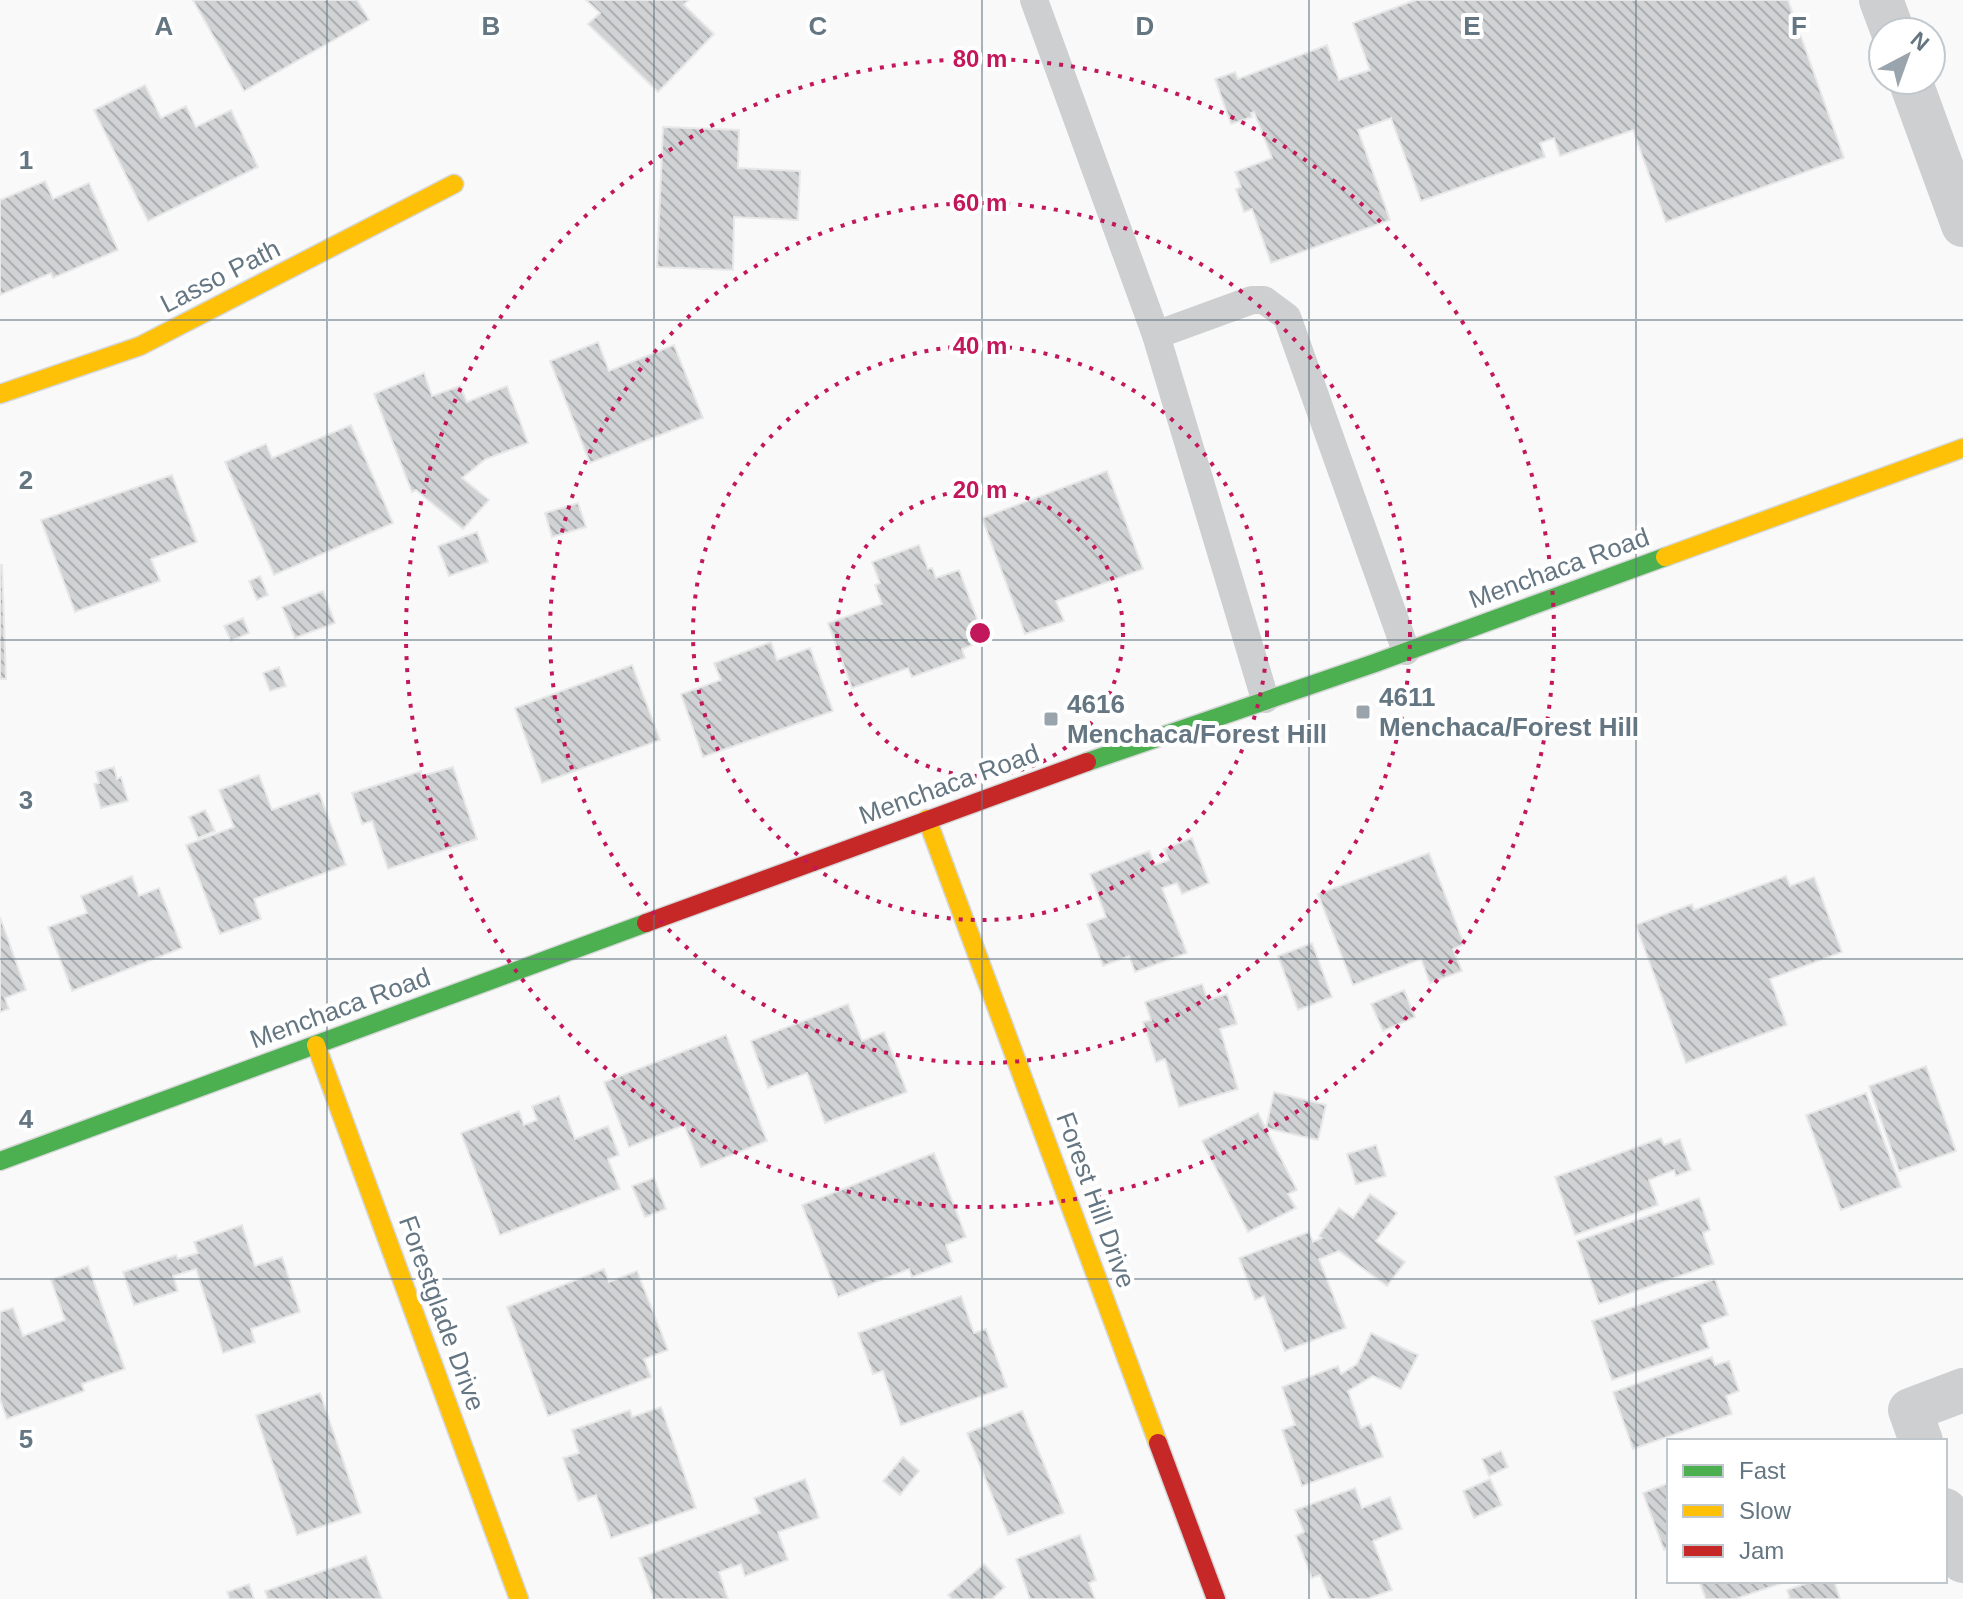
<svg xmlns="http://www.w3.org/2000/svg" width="1963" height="1599" viewBox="0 0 1963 1599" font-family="Arial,sans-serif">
	<defs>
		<pattern id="building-back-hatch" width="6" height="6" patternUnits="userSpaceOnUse" patternTransform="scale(2)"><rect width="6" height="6" fill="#d0d2d3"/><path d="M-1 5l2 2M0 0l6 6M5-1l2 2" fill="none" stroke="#acafb1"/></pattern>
	</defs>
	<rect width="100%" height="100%" fill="#f9f9f9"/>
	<g fill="url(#building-back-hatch)" stroke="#e8e8e8" stroke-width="2">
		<polygon points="193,0 357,0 369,20 244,91"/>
		<polygon points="586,0 688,0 684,5 714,34 658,92 588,24 600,13"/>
		<polygon points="1416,0 1788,0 1844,158 1666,222 1633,130 1560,156 1554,138 1540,143 1545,157 1421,201 1391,118 1358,130 1390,220 1271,263 1252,209 1244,212 1236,189 1241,187 1235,172 1272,158 1254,112 1251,113 1252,117 1231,124 1215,79 1235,72 1238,79 1327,45 1339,80 1370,70 1353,23"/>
		<polygon points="145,85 161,118 186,106 196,127 231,110 258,167 148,221 94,110"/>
		<polygon points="663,127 739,130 738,168 800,171 798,220 734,217 733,270 657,267"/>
		<polygon points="45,181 53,199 89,183 118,250 53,278 51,273 0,295 0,200"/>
		<polygon points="598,342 609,371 674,345 703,418 590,463 550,361"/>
		<polygon points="424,373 432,396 460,386 467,402 507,386 528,443 486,459 462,478 489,500 463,529 416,490 412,492 374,394"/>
		<polygon points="351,425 393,523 274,575 225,462 266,444 272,458"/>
		<polygon points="1107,471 1143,569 1056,601 1064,621 1025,634 982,518"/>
		<polygon points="172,475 197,542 151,559 160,581 75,612 41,520"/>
		<polygon points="578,503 586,527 552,537 545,513"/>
		<polygon points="477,532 488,562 449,576 438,546"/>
		<polygon points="919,545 928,569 932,568 936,578 959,570 985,640 962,649 965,658 912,677 908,668 852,688 828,623 882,604 875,585 880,583 872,562"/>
		<polygon points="0,565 2,565 6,679 0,679"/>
		<polygon points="260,576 268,595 257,600 249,581"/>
		<polygon points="323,591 335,623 295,638 282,607"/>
		<polygon points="243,618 249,633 231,641 224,626"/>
		<polygon points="771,642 777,660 810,648 833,711 703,757 681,694 721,680 714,663"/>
		<polygon points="632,665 660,740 542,783 515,708"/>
		<polygon points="279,667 286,686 270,691 263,673"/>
		<polygon points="114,767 117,779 121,777 128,801 101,808 94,784 99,783 96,772"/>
		<polygon points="453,767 477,839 388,869 372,821 362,824 352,793 421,771 422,776"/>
		<polygon points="259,775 272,810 319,793 346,865 254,899 261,919 220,934 186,845 234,827 219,790"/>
		<polygon points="205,810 215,831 198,838 189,817"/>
		<polygon points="1192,838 1209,883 1182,894 1177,883 1162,888 1187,953 1135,972 1129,956 1103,966 1087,924 1106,917 1090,874 1149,851 1155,865 1169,860 1164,849"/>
		<polygon points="1429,853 1464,944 1453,949 1462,971 1430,983 1421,959 1353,985 1318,894"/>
		<polygon points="132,876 139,896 159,888 182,948 72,991 48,927 87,913 81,896"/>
		<polygon points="1786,876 1790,886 1814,877 1842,952 1770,979 1787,1025 1686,1063 1636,925 1692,904 1694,910"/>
		<polygon points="0,917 26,990 5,998 9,1009 0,1012"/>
		<polygon points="1312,943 1332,997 1298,1010 1278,956"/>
		<polygon points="1202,984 1208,1000 1227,994 1237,1024 1220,1029 1238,1089 1179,1107 1165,1059 1156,1062 1143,1022 1151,1020 1145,1002"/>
		<polygon points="1404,990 1415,1017 1383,1031 1371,1004"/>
		<polygon points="848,1004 862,1041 884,1032 907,1092 825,1123 807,1073 768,1088 751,1041"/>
		<polygon points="726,1035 767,1141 701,1167 684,1125 629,1147 604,1082"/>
		<polygon points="1926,1066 1956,1151 1899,1171 1869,1086"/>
		<polygon points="1274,1092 1326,1105 1318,1140 1266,1128"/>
		<polygon points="1866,1093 1901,1187 1841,1210 1806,1115"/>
		<polygon points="559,1096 575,1139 608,1126 619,1155 608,1159 620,1189 500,1235 461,1133 519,1111 524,1125 537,1120 532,1106"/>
		<polygon points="1258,1113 1297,1190 1288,1194 1296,1208 1248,1232 1202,1141"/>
		<polygon points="1661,1138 1664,1145 1680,1139 1691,1170 1676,1176 1674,1170 1649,1180 1658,1205 1575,1235 1555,1177"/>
		<polygon points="1376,1145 1386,1176 1356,1184 1347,1154"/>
		<polygon points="934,1153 966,1237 946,1245 952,1262 912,1277 909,1269 838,1297 802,1205"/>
		<polygon points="654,1178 666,1209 645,1217 632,1186"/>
		<polygon points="1370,1194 1397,1213 1376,1241 1405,1262 1387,1286 1339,1251 1319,1259 1346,1328 1285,1351 1264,1296 1255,1300 1239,1258 1309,1232 1313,1242 1322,1238 1319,1236 1339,1208 1353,1218"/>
		<polygon points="1699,1198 1710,1230 1703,1233 1714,1264 1599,1304 1577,1241"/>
		<polygon points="242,1225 255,1266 282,1257 300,1312 251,1329 255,1342 223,1353 196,1269 173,1276 178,1291 134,1305 123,1272 176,1255 178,1259 198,1253 194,1242"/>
		<polygon points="88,1266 125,1369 82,1384 84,1391 7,1419 0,1399 0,1312 13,1308 23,1336 65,1320 51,1280"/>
		<polygon points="604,1269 609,1282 637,1271 668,1350 644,1359 651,1377 548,1416 507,1307"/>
		<polygon points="1715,1279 1728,1315 1701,1325 1709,1348 1612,1380 1592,1321"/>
		<polygon points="961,1296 974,1333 986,1329 1007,1387 901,1425 883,1371 873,1374 858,1333"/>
		<polygon points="1371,1333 1418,1355 1401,1389 1373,1376 1348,1391 1361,1428 1371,1424 1383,1457 1302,1486 1282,1430 1295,1425 1282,1387 1338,1366 1341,1374 1357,1364"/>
		<polygon points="1712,1357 1715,1365 1729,1361 1739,1391 1726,1396 1732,1414 1633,1449 1613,1392"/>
		<polygon points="320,1393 361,1513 297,1535 256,1415"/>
		<polygon points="661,1407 696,1508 611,1538 596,1495 578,1501 563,1458 579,1453 572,1430 630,1410 632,1417"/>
		<polygon points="1022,1411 1064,1513 1008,1535 967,1433"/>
		<polygon points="1501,1451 1508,1467 1489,1476 1482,1459"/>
		<polygon points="903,1457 919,1471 900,1495 883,1481"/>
		<polygon points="805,1479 819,1518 778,1532 788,1560 745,1576 741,1564 719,1572 728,1599 654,1599 639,1558 760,1513 754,1498"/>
		<polygon points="1490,1479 1502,1505 1474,1518 1463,1491"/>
		<polygon points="1669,1483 1669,1548 1664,1550 1643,1493"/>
		<polygon points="1355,1488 1362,1508 1390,1497 1402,1529 1373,1541 1392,1590 1367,1599 1330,1599 1320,1575 1312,1578 1296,1536 1304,1532 1295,1510"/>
		<polygon points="1080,1535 1096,1580 1089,1583 1095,1599 1030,1599 1016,1559"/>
		<polygon points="366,1556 382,1599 268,1599 265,1591"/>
		<polygon points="984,1564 1005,1587 992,1599 952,1599 948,1595"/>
		<polygon points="1699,1581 1788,1581 1735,1599 1706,1599"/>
		<polygon points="1813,1581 1834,1581 1840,1599 1788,1599 1790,1598 1787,1590"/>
		<polygon points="249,1584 254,1599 230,1599 227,1592"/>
	</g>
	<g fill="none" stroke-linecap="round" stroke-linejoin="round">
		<defs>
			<g id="fast">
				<polyline points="1087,762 1375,663 1665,557"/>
				<polyline points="0,1161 646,923"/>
			</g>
			<g id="slow">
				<polyline points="0,394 140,346 454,184"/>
				<polyline points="1665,557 1963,448"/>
				<polyline points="927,819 1158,1443"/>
				<polyline points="316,1045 519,1599"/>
			</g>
			<g id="jam">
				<polyline points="646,923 1087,762"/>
				<polyline points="1158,1443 1216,1599"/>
			</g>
		</defs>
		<use href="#fast" stroke="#d5d6d7" stroke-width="21"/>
		<use href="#slow" stroke="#d5d6d7" stroke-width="21"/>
		<use href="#jam" stroke="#d5d6d7" stroke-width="21"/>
		<g stroke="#cecfd0" stroke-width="28">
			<polyline points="1034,0 1156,335 1265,699"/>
			<polyline points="1156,335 1252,300 1264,300 1287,317 1406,651"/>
		</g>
		<g stroke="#cecfd0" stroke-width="44">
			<polyline points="1881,0 1893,32"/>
			<polyline points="1910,80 1963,225"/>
			<polyline points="1921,1441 1910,1410 1963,1390"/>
			<polyline points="1945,1510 1963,1561"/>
		</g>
		<use href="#fast" stroke="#4caf50" stroke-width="18"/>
		<use href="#slow" stroke="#ffc107" stroke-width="18"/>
		<use href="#jam" stroke="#c62828" stroke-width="18"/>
	</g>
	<path fill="none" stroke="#657683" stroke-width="2" stroke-opacity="0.55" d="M 327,0 L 327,1599M 654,0 L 654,1599M 982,0 L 982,1599M 1309,0 L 1309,1599M 1636,0 L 1636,1599M 0,320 L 1963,320M 0,640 L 1963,640M 0,959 L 1963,959M 0,1279 L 1963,1279"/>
	<g fill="none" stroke="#c2185b" stroke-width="4" stroke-dasharray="4 8">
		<circle cx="980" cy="633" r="143"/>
		<circle cx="980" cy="633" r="287"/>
		<circle cx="980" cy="633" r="430"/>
		<circle cx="980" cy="633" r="574"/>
	</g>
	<g fill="#99a4ac" stroke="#fff" stroke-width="3">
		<rect x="1355" y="704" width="16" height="16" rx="4"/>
		<rect x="1043" y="711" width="16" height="16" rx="4"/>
	</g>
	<g text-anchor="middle" stroke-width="8" stroke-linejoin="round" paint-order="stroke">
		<g font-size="26" fill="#657683" stroke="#fff">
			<text transform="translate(220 276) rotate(-27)" y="9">Lasso Path</text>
			<text transform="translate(1559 568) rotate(-20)" y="9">Menchaca Road</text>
			<text transform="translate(949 784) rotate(-20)" y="9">Menchaca Road</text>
			<text transform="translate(340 1008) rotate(-20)" y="9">Menchaca Road</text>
			<text transform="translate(1096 1200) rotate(70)" y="9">Forest Hill Drive</text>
			<text transform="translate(442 1313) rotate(70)" y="9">Forestglade Drive</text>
		</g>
		<g font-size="26" font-weight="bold" fill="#657683" stroke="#fff" text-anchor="start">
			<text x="1379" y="706">4611<tspan x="1379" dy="30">Menchaca/Forest Hill</tspan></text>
			<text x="1067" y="713">4616<tspan x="1067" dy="30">Menchaca/Forest Hill</tspan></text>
		</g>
	</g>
	<g font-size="26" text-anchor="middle" font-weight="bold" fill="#657683" stroke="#fff" stroke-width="8" stroke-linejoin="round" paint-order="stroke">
		<text x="164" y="35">A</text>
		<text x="491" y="35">B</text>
		<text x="818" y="35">C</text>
		<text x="1145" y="35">D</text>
		<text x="1472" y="35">E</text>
		<text x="1799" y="35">F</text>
		<text x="26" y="169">1</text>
		<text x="26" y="489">2</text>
		<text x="26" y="809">3</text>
		<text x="26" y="1128">4</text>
		<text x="26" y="1448">5</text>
	</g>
	<circle cx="980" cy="633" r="12" fill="#c2185b" stroke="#fff" stroke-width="4"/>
	<g font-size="24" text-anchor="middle" font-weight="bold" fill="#c2185b" stroke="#fff" stroke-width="8" stroke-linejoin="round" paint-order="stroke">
		<text x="980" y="67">80 m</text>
		<text x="980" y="211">60 m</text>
		<text x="980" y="354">40 m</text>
		<text x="980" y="498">20 m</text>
	</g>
	<rect x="1667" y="1439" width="280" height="144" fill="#ffffff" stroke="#c1c8cd" stroke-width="2"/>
	<rect x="1683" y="1465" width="40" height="12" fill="#4caf50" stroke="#c1c8cd" stroke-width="2"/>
	<text x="1739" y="1479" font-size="24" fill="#657683">Fast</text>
	<rect x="1683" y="1505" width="40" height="12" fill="#ffc107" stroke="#c1c8cd" stroke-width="2"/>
	<text x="1739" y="1519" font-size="24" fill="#657683">Slow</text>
	<rect x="1683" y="1545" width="40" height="12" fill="#c62828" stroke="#c1c8cd" stroke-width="2"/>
	<text x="1739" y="1559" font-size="24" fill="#657683">Jam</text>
	<g transform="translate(1907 56) rotate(41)"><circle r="38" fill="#ffffff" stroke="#c1c8cd" stroke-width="2"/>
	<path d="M0-6L14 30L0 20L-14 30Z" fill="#99a4ac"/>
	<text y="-12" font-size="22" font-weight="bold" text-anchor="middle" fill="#657683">N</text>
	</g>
</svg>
